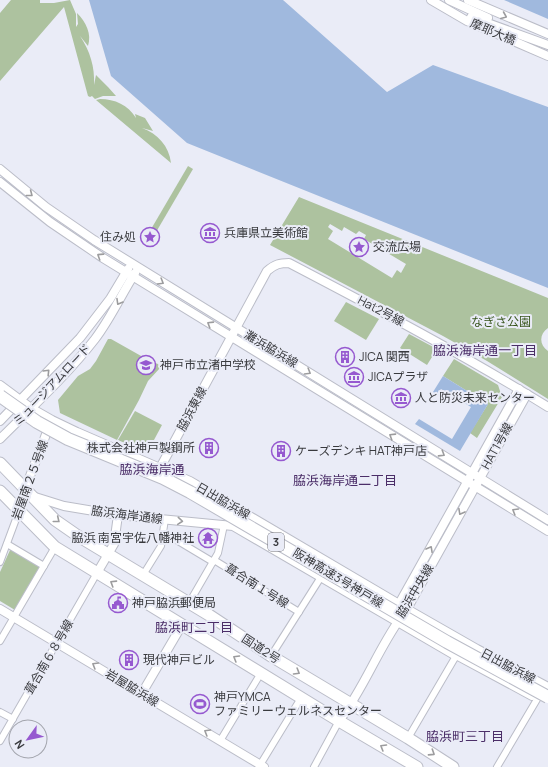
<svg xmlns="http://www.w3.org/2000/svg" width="548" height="767" viewBox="0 0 548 767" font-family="Manrope,'Noto Sans JP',sans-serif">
	<rect width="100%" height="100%" fill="#eaecf7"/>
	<g fill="#adc29f" fill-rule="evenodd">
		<path d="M 11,0 L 40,0 L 40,3 L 54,3 L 70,0 L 76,14 L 76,27 L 78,24 L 77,13 C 86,22 92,34 88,46 L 80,36 C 90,51 95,67 94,85 L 96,75 L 108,87 L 116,96 L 103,96 L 95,99 L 92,96 L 90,97 L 88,96 L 64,7 L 0,81 L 0,13 Z"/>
		<path d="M 100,99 C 115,99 128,105 136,118 L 135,114 L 145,118 L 153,131 L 142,128 C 158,134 169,146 171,163 L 96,100 Z"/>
		<polygon points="188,166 193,169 152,239 147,236"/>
		<path d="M 299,197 L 548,298 L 548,328 C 539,334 539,345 548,351 L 548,399 L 487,361 L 443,336 L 270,245 ZM 330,224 L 342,231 L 344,227 L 356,234 L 359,231 L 366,235 L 364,239 L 406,264 L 401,273 L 397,270 L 392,278 L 328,239 L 333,231 L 328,227 Z"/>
		<polygon points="346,302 379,319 366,340 334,321"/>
		<polygon points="409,334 437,349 427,365 400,348"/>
		<polygon points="108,339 111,339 150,361 158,364 160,368 148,381 139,400 117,440 60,413 58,400 78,376 90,369 96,361"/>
		<polygon points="454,359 498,385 502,397 477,438 470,433 488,404 443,376"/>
		<polygon points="135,411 162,425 147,453 118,440"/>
		<polygon points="11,548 41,567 15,610 0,601 0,572"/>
	</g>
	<g fill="#a0b9de">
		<polygon points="89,0 283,0 387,92 433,65 548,107 548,288 187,143 111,76"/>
		<polygon points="504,0 548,0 548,19"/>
		<polygon points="443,376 488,404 460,451 415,424 419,419 452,439 471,407 441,389 437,394 433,392"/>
	</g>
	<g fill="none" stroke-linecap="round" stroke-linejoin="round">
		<defs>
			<g id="minor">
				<polyline points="163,532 213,562"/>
				<polyline points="7,544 44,566"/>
				<polyline points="214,560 299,612"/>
				<polyline points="0,562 19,511"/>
				<polyline points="143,575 161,546 165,519"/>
				<polyline points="189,603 218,553 224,525"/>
				<polyline points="0,641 55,547"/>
				<polyline points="271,656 321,577"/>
				<polyline points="456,656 532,697 539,696"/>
				<polyline points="0,712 13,719"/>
				<polyline points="408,738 456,656"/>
				<polyline points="0,741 97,573"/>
				<polyline points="220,741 261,673"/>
				<polyline points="260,765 301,698"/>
				<polyline points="314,767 339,721"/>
				<polyline points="497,767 539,696"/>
			</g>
			<g id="tertiary">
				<polyline points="431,0 467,21 548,56"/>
				<polyline points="449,0 488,18"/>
				<polyline points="468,0 548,34"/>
				<polyline points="471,17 548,45"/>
				<polyline points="0,169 46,207 94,240 548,520"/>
				<polyline points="0,182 50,222 103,258 548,531"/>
				<polyline points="0,385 31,408 52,420 77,432 190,481 399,604"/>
				<polyline points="0,421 80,338 110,299 128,269"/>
				<path d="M 0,439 C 32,407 67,375 95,339 C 111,318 121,295 135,273"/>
				<path d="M 160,468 L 267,271 C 275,264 280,263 289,263 C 377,309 464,355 548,407"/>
				<polyline points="32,496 64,506 118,515 233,526 456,656"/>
				<polyline points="19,511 25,489 50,424"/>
				<polyline points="97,573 114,544 118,515"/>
				<polyline points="0,609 264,767"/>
				<polyline points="398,609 399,604 519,389"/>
				<polyline points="407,609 477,649 548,687"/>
				<polyline points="142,693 182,625"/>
				<path d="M 339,721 C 366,686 380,643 407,609 L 527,394"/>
			</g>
			<g id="trunk">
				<polyline points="0,463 55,520 78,536 209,615 271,656 408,738 453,767"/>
				<polyline points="0,491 55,547 339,721 417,767"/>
			</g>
		</defs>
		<use href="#minor" stroke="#bbbdc8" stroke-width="8"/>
		<use href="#tertiary" stroke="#bbbdc8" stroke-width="10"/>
		<use href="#trunk" stroke="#bbbdc8" stroke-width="13"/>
		<use href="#minor" stroke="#fff" stroke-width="6"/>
		<use href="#tertiary" stroke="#fff" stroke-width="8"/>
		<use href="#trunk" stroke="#fff" stroke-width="11"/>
		<defs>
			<polyline id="motorway-bridge" points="0,396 37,422 68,439 163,478 190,492 447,642 548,697"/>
		</defs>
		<use href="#motorway-bridge" stroke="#bbbdc8" stroke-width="14" stroke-linecap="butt"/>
		<use href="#motorway-bridge" stroke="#fff" stroke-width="12"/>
	</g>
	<defs><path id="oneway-chevron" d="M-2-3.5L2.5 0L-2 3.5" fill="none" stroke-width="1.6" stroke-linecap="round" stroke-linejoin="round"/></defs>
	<g stroke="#9c9c9e">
		<use href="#oneway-chevron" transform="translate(504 16) rotate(23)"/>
		<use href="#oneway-chevron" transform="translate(30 194) rotate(38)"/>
		<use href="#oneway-chevron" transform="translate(100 256) rotate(-147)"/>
		<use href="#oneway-chevron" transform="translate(161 282) rotate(31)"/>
		<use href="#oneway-chevron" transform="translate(119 302) rotate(120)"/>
		<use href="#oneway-chevron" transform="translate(210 324) rotate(-148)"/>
		<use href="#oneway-chevron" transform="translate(47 372) rotate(-46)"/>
		<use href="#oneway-chevron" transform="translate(308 372) rotate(31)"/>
		<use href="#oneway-chevron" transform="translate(392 436) rotate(-148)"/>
		<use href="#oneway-chevron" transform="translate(442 454) rotate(32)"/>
		<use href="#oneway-chevron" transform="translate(515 511) rotate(-149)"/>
		<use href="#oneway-chevron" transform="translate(461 512) rotate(119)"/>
		<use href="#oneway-chevron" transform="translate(57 520) rotate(39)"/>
		<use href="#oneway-chevron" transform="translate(180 521) rotate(5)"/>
		<use href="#oneway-chevron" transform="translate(430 549) rotate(-61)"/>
		<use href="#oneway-chevron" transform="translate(113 583) rotate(-148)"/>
		<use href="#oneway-chevron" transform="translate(236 658) rotate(-149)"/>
		<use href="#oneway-chevron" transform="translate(95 665) rotate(-149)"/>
		<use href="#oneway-chevron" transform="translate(297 672) rotate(31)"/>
		<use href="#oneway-chevron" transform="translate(207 732) rotate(-149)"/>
		<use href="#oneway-chevron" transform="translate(383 747) rotate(-149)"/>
		<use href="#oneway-chevron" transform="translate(432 753) rotate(33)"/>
	</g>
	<defs>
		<symbol id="museum-ring" viewBox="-11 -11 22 22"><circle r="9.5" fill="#eaecf7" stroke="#9659d0" stroke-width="1.5"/><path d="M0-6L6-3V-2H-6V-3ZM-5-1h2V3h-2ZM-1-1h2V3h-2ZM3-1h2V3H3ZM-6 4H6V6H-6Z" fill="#9659d0"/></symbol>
		<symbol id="sight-ring" viewBox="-11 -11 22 22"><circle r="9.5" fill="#eaecf7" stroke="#9659d0" stroke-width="1.5"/><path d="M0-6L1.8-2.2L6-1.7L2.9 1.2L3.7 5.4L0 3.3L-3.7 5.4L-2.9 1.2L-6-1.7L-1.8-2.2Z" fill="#9659d0"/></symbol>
		<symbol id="building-ring" viewBox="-11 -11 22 22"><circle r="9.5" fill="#eaecf7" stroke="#9659d0" stroke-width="1.5"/><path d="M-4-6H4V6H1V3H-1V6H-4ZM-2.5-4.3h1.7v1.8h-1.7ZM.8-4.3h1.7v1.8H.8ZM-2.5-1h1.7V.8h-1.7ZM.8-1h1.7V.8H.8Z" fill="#9659d0"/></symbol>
		<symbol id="school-ring" viewBox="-11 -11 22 22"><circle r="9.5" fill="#eaecf7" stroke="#9659d0" stroke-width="1.5"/><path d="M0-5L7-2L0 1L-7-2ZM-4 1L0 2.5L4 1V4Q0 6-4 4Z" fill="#9659d0"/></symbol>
		<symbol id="temple-ring" viewBox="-11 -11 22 22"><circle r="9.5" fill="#eaecf7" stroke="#9659d0" stroke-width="1.5"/><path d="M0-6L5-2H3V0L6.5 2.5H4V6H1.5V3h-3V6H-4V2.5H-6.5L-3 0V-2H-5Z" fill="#9659d0"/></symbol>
		<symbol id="civic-ring" viewBox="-11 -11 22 22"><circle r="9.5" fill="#eaecf7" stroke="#9659d0" stroke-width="1.5"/><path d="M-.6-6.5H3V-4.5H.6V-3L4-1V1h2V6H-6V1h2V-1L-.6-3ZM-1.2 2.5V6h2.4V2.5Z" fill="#9659d0"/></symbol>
		<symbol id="stadium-ring" viewBox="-11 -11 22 22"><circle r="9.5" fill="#eaecf7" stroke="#9659d0" stroke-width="1.5"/><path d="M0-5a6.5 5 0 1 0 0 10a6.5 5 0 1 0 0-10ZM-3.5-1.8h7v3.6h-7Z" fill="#9659d0"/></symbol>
	</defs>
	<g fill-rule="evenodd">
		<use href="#museum-ring" x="199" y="222" width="22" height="22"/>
		<use href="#sight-ring" x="139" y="226" width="22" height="22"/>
		<use href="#sight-ring" x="348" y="236" width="22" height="22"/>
		<use href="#building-ring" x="334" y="346" width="22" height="22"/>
		<use href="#school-ring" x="135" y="354" width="22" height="22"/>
		<use href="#museum-ring" x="343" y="366" width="22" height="22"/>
		<use href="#museum-ring" x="390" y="387" width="22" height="22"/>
		<use href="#building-ring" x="198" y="437" width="22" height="22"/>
		<use href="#building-ring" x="270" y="440" width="22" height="22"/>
		<use href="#temple-ring" x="197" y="527" width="22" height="22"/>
		<use href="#civic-ring" x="107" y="592" width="22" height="22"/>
		<use href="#building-ring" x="118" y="649" width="22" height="22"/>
		<use href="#stadium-ring" x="189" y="693" width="22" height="22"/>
	</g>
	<g text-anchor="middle" stroke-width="4" stroke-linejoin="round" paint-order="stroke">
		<rect fill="#eaecf7" stroke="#6e6f76" stroke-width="1" x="268" y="533" width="16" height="18" rx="3"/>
		<g font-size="11" font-weight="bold" fill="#393a3e">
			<text x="276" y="546">3</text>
		</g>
		<g font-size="12" fill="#393a3e" stroke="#eaecf7">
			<text transform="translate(493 32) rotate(23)" y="4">摩耶大橋</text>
			<text transform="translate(381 311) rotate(28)" y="4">Hat2号線</text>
			<text transform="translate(271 349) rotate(31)" y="4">灘浜脇浜線</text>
			<text transform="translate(52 385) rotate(-47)" y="4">ミュージアムロード</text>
			<text transform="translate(192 409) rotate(-62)" y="4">脇浜東線</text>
			<text transform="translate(497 446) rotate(-61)" y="4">HAT1号線</text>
			<text transform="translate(30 480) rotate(-70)" y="4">岩屋南２５号線</text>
			<text transform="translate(223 501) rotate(30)" y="4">日出脇浜線</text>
			<text transform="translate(127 515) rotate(7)" y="4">脇浜海岸通線</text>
			<text transform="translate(338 578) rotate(31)" y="4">阪神高速3号神戸線</text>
			<text transform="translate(257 586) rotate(32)" y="4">葺合南１号線</text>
			<text transform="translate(415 591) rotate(-59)" y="4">脇浜中央線</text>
			<text transform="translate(261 649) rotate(33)" y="4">国道2号</text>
			<text transform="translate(49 657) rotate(-60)" y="4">葺合南６８号線</text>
			<text transform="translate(508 666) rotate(28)" y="4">日出脇浜線</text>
			<text transform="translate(132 688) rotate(31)" y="4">岩屋脇浜線</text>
		</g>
		<g font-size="12" fill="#393a3e" stroke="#eaecf7" text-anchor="start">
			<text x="224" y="237">兵庫県立美術館</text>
			<text x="136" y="241" text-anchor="end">住み処</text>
			<text x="373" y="251">交流広場</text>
			<text x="359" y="361">JICA 関西</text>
			<text x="160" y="369">神戸市立渚中学校</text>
			<text x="368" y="381">JICAプラザ</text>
			<text x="415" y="402">人と防災未来センター</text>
			<text x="195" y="452" text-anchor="end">株式会社神戸製鋼所</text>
			<text x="295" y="455">ケーズデンキ HAT神戸店</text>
			<text x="194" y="542" text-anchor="end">脇浜 南宮宇佐八幡神社</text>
			<text x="132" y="607">神戸脇浜郵便局</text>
			<text x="143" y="664">現代神戸ビル</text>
			<text x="214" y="701">神戸YMCA<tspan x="214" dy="14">ファミリーウェルネスセンター</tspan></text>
		</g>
		<g font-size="12" fill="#38561d" stroke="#eaecf7">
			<text x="501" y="326">なぎさ公園</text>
		</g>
		<g font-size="13" fill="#4b2e68" stroke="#eaecf7">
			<text x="485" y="355">脇浜海岸通一丁目</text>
			<text x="152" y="474">脇浜海岸通</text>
			<text x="345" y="485">脇浜海岸通二丁目</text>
			<text x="194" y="632">脇浜町二丁目</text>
			<text x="465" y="741">脇浜町三丁目</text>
		</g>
	</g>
	<g transform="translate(28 739) rotate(237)"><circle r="19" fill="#eaecf7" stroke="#a3a5ad"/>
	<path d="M0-3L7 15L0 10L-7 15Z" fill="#9659d0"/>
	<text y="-6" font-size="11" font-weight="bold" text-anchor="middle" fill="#393a3e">N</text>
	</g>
</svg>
